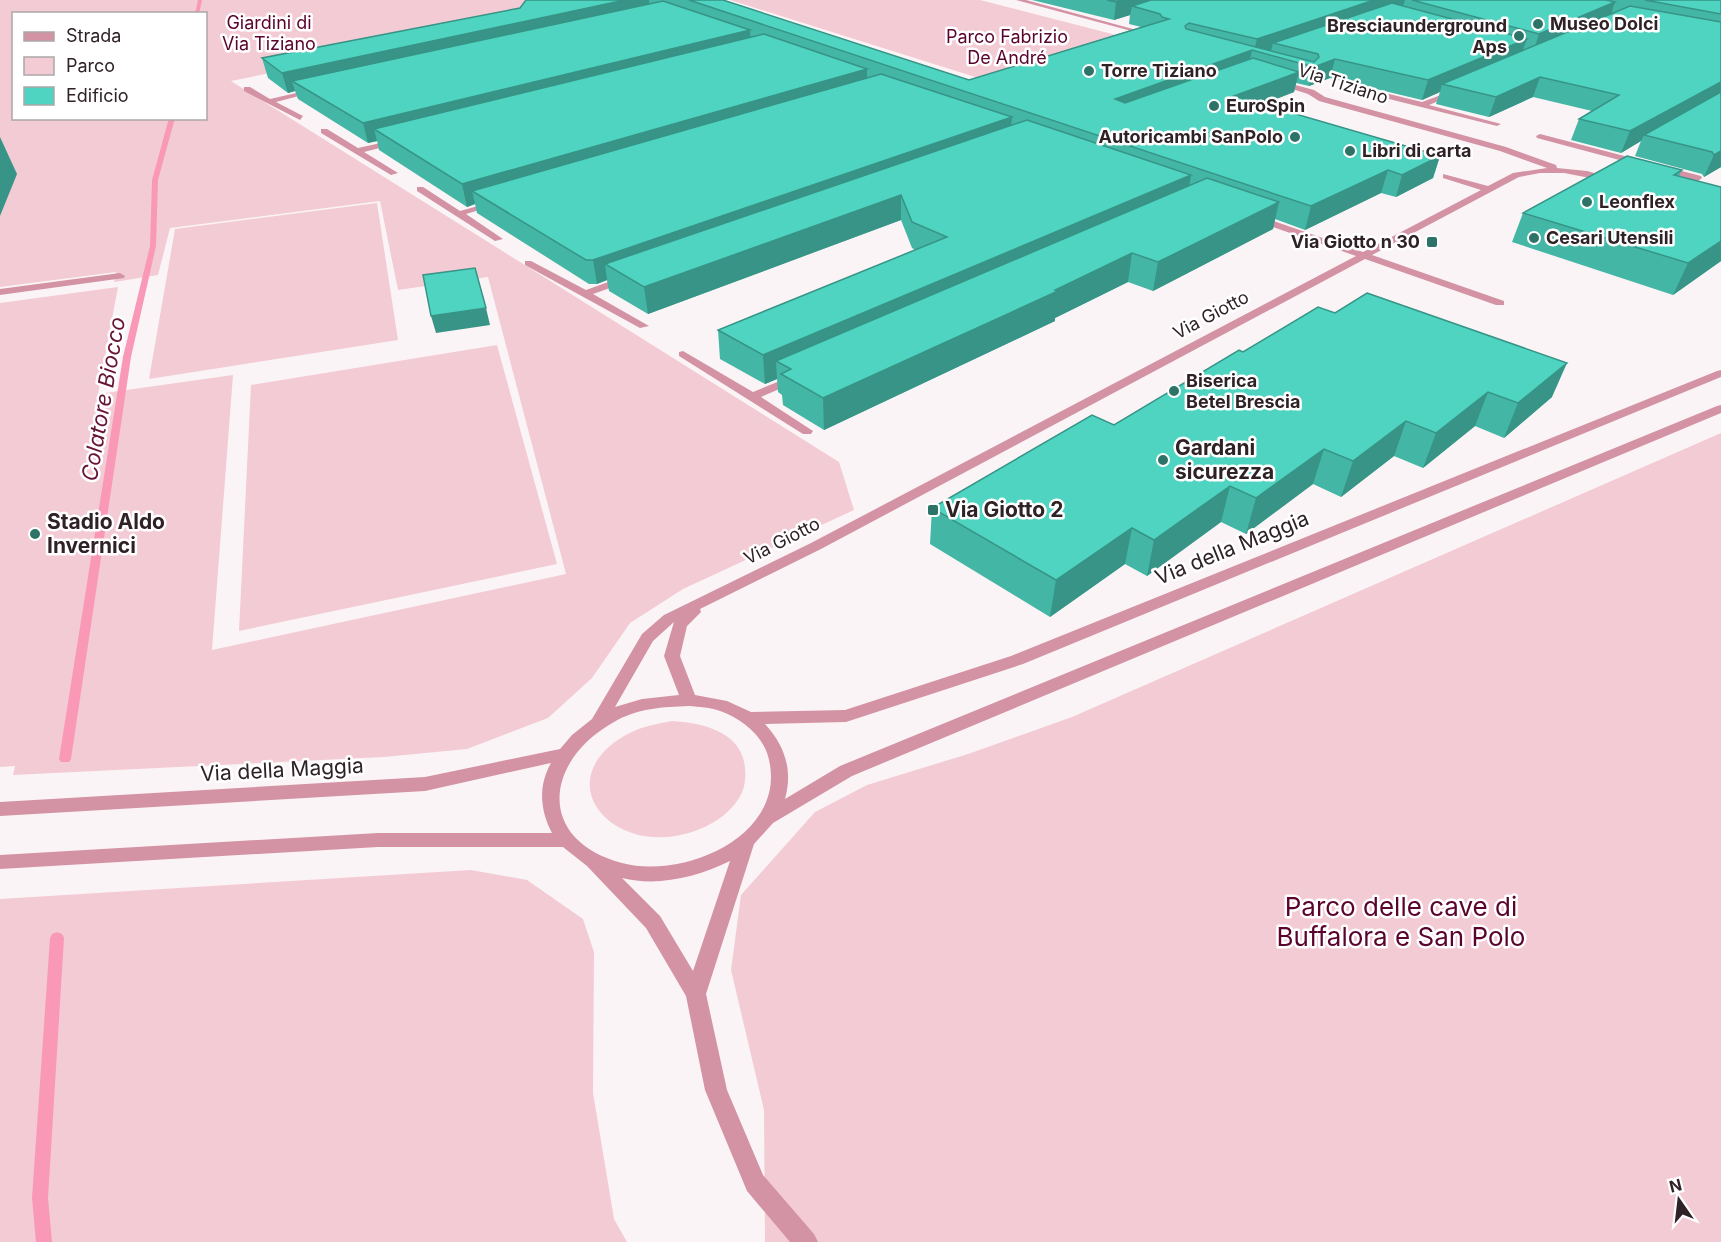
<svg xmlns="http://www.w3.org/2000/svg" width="1721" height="1242" viewBox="0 0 1721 1242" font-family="Inter,sans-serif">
	<rect width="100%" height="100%" fill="#fbf4f6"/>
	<g fill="#f3cbd5" fill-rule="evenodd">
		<path d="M 0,0 L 580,0 L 583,10 L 231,81 L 839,462 L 854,510 L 683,589 L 630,623 L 592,678 L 548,718 L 467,749 L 384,757 L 13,775 L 15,766 L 0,767 L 0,303 L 118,287 L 98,394 L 233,375 L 212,650 L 566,574 L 488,277 L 398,290 L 380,201 L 170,228 L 158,275 L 114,282 L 116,272 L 0,287 ZM 14,14 L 206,14 L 206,118 L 14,118 Z"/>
		<polygon points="730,0 980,0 1147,43 1007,87"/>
		<polygon points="377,203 398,340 149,379 175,229"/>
		<polygon points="497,345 557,564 239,631 251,385"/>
		<polygon points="1721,433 1721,1242 765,1242 764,1110 731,970 741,895 815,812 867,785 968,754 1072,717"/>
		<path d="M 672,721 C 702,723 742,731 745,768 C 746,778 745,789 739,798 C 728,816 710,826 692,832 C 613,858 547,782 624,736 C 639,727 656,724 672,721 Z"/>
		<polygon points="471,870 527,880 583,919 594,952 593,1093 614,1219 627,1242 0,1242 0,899"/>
	</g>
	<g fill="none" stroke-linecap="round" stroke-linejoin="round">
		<g fill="#f999b7" fill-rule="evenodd">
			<polygon points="198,0 202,0 199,14 195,14"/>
			<polygon points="169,118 175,118 158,180 156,246 131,357 71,759 69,762 61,762 59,759 123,357 150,246 152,180"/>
			<polygon points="57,932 62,934 64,938 48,1198 52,1242 36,1242 32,1198 50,938 52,934"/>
		</g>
		<g fill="#d393a5" fill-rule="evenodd">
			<polygon points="1016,0 1026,0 1155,35 1150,36"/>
			<path d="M 1273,79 L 1314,90 L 1325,97 L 1506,147 L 1556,165 L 1557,168 L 1587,171 L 1615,179 L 1611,182 L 1564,173 L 1540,173 L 1519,177 L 1372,255 L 1504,301 L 1504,305 L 1496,305 L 1365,259 L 821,549 L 700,609 L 701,612 L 687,626 L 680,656 L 695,695 L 727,701 L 751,712 L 845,710 L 1011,656 L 1717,371 L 1721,370 L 1721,377 L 1023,664 L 846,722 L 765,724 C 785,746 793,770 785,799 L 840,766 L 1717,406 L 1721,405 L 1721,413 L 852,776 L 773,823 L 754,844 L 706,994 L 727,1090 L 763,1175 L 814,1234 L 818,1242 L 790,1242 L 747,1191 L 705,1090 L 686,996 L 646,928 L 587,866 L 563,847 L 378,847 L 0,869 L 0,855 L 378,833 L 552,833 C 540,810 538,786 551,763 L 425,791 L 0,816 L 0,802 L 425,777 L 560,749 L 572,735 L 592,719 L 642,634 L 664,615 L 811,543 L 1356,256 L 1253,220 L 1253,216 L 1259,216 L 1363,252 L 1481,190 L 1443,178 L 1443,174 L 1488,186 L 1513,173 L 1547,168 L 1500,151 L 1319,101 L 1308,94 L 1273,83 ZM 674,622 L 664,656 L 679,695 L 642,699 L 615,707 L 653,641 ZM 689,706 C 699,707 710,707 720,711 C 741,718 762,735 768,756 C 790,834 685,880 622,863 C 536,840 544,761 614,722 C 638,708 663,707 689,706 ZM 730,861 L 693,971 L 660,916 L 622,878 C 658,887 697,877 730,861 Z"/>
			<polygon points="1352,85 1422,102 1460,88 1460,92 1429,105 1501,124 1497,126 1349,89"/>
			<polygon points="244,87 250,87 270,99 314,89 318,91 276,102 303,116 300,120 244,91"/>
			<polygon points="321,129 327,129 358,148 399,139 399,143 364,152 398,173 391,175 321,133"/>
			<polygon points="1540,134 1701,176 1702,178 1698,181 1537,138 1536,136"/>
			<polygon points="417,187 423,187 460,211 496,201 496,205 466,214 503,239 495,241 417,191"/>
			<polygon points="525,261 531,261 586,290 622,277 630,277 630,281 593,294 649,326 640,328 525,265"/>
			<polygon points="120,273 125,276 124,278 0,295 0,289"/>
			<polygon points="683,351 753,392 792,376 800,376 800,380 761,397 813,431 811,434 803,434 679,356 679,352"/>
		</g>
	</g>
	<g fill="#43b6a5">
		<polygon points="526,0 723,0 969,80 1141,27 1129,24 1130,15 1114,20 1032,0 1721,0 1721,167 1704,177 1702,174 1635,156 1641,141 1621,153 1571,140 1579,119 1592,111 1533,97 1489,117 1436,104 1440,92 1422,100 1330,78 1309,86 1296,83 1294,92 1262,104 1440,156 1433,178 1396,197 1381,193 1305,230 1275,219 1273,229 1153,291 1128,282 1055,318 1055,321 824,430 783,405 782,395 778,392 777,379 765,384 720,359 718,330 915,250 912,248 901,220 648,314 609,291 607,280 597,284 589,284 477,213 475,204 467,207 379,150 377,141 368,143 298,99 295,91 288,93 268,78 262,58 520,8"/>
		<polygon points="1682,170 1679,176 1721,261 1673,295 1512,242 1523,213"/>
		<polygon points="1243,352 1552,397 1504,438 1475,426 1423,468 1394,456 1341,497 1313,484 1246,534 1221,522 1147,576 1125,564 1050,617 930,544 932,508 1114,425"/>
	</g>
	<g fill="#379486">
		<polygon points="625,0 649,0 650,12 292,81 295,91 288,93 282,73"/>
		<polygon points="1124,0 1183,0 1132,6 1130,15 1114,20 1116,2"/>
		<polygon points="1374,0 1405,0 1403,6 1273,43 1271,51 1254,50 1257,39"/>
		<polygon points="1615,2 1609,20 1533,53 1539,34"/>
		<polygon points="750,30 751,48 374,129 377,141 368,143 363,123"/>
		<polygon points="1527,39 1520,57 1442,84 1440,92 1422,100 1428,80"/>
		<polygon points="1252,50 1248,69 1112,119 1115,99"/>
		<polygon points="1335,59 1330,78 1309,86 1314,67"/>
		<polygon points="867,69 867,88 472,191 475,204 467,207 462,184"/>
		<polygon points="1299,72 1294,92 1230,117 1234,96"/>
		<polygon points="1540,77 1533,97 1489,117 1496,97"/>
		<polygon points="1721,82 1721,97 1644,135 1641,141 1621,153 1630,131"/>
		<polygon points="1012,117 1010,138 605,264 607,280 597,284 593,260"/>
		<polygon points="0,137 17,174 0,216"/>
		<polygon points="1721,151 1721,167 1704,177 1714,155"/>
		<polygon points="1440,156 1433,178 1396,197 1402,175"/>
		<polygon points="1388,170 1381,193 1305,230 1311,206"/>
		<polygon points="1191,175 1187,200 791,369 776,361 777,379 765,384 763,355"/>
		<polygon points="901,195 901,220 648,314 644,287"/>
		<polygon points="1279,202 1273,229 1153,291 1158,262"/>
		<polygon points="1721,241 1721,261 1673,295 1688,263"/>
		<polygon points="1132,253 1128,282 1055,318 1055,321 824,430 823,398"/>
		<polygon points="486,308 490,325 436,333 431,316"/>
		<polygon points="1567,363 1552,397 1504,438 1518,403"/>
		<polygon points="1488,392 1475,426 1423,468 1436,433"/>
		<polygon points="1406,421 1394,456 1341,497 1353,461"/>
		<polygon points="1324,449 1313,484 1246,534 1256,498"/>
		<polygon points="1230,486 1221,522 1147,576 1154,540"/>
		<polygon points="1132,528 1125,564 1050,617 1056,580"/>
	</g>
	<g fill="#4ed4c0" stroke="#379486" stroke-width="1.5">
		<polygon points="526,0 625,0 282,73 262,58 520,8"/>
		<polygon points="689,0 723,0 969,80 1169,19 1162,17 1160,14 1132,6 1151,0 1374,0 1257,39 1189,23 1185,26 1186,29 1314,62 1319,57 1318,54 1273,43 1392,3 1527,39 1428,80 1335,59 1314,67 1252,50 1115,99 1125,103 1253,58 1299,72 1234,96 1440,156 1402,175 1388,170 1311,206"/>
		<polygon points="1107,0 1124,0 1116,2"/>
		<polygon points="1412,0 1606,0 1615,2 1539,34"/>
		<polygon points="1645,0 1721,0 1721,14"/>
		<polygon points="663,1 750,30 363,123 292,81"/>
		<polygon points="1630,6 1721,22 1721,82 1630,131 1579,119 1619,95 1540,77 1496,97 1442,84"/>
		<polygon points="764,34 867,69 462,184 374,129"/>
		<polygon points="881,74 1012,117 593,260 586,260 472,191"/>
		<polygon points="1721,92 1721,151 1714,155 1712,152 1644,135"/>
		<polygon points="1027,120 1191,175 763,355 718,330 947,237 912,222 901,195 644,287 605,264"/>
		<polygon points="1627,156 1682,170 1674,175 1721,187 1721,241 1688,263 1523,213"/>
		<polygon points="1207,178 1279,202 1158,262 1132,253 1055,290 1058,291 823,398 781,374 791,369 776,361"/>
		<polygon points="475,268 486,308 431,316 423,275"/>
		<polygon points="1367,293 1567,363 1518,403 1488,392 1436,433 1406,421 1353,461 1324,449 1256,498 1230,486 1154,540 1132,528 1056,580 932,508 1092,415 1114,425 1239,350 1243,352 1318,307 1335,313"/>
	</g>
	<g fill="#2d7368" stroke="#fff" stroke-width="2">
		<circle cx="1538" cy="24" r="6"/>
		<circle cx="1519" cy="36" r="6"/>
		<circle cx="1089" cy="71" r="6"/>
		<circle cx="1214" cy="106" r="6"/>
		<circle cx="1295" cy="137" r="6"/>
		<circle cx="1350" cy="151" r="6"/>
		<circle cx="1587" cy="202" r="6"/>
		<circle cx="1534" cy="238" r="6"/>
		<rect x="1426" y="236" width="12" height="12" rx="3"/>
		<circle cx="1174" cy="391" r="6"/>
		<circle cx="1163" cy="460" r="6"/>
		<rect x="927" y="504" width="12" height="12" rx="3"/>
		<circle cx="35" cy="534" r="6"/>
	</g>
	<g text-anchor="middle" stroke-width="5" stroke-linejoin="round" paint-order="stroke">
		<g font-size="18" fill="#5a032c" stroke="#fff">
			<text x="269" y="29">Giardini di<tspan x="269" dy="21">Via Tiziano</tspan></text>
			<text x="1007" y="43">Parco Fabrizio<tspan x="1007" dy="21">De André</tspan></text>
		</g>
		<g font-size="18" font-weight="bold" fill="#2f2226" stroke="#fff" text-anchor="start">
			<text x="1550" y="30">Museo Dolci</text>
			<text x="1507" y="32" text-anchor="end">Bresciaunderground<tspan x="1507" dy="21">Aps</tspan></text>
			<text x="1101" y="77">Torre Tiziano</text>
			<text x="1226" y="112">EuroSpin</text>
			<text x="1283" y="143" text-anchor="end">Autoricambi SanPolo</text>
			<text x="1362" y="157">Libri di carta</text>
			<text x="1599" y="208">Leonflex</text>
			<text x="1546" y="244">Cesari Utensili</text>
			<text x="1420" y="248" text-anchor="end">Via Giotto n 30</text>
			<text x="1186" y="387">Biserica<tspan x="1186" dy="21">Betel Brescia</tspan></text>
		</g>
		<g font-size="18" fill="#2f2226" stroke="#fff">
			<text transform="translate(1343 84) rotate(18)" y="6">Via Tiziano</text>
			<text transform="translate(1211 315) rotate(-28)" y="6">Via Giotto</text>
			<text transform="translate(782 541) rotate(-27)" y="6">Via Giotto</text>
		</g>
		<g font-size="21" font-weight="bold" fill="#2f2226" stroke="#fff" text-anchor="start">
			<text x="1175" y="455">Gardani<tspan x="1175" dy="24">sicurezza</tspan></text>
			<text x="945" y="517">Via Giotto 2</text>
			<text x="47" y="529">Stadio Aldo<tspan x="47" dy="24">Invernici</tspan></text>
		</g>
		<g font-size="21" fill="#2f2226" stroke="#fff">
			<text transform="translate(1232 548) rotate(-22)" y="7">Via della Maggia</text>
			<text transform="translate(282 770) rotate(-3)" y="7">Via della Maggia</text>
		</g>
		<g font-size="22" font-style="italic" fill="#671437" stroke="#fff">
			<text transform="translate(103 399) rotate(-80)" y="8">Colatore Biocco</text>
		</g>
		<g font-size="26" fill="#5a032c" stroke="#fff">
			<text x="1401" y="916">Parco delle cave di<tspan x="1401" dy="30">Buffalora e San Polo</tspan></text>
		</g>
	</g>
	<rect x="12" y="12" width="195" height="108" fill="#ffffff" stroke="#aca7a8" stroke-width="1.5"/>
	<rect x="24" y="32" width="30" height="9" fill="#d393a5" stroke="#aca7a8" stroke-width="1.5"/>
	<text x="66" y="42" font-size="18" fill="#2f2226">Strada</text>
	<rect x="24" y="57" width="30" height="18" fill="#f3cbd5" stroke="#aca7a8" stroke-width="1.5"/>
	<text x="66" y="72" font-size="18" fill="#2f2226">Parco</text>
	<rect x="24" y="87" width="30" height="18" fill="#4ed4c0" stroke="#aca7a8" stroke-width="1.5"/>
	<text x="66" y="102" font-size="18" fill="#2f2226">Edificio</text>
	<g transform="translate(1679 1200) rotate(346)" stroke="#ffffff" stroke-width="4.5" paint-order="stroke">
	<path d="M0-4.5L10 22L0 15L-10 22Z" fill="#2f2226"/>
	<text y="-9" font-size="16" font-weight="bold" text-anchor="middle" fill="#2f2226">N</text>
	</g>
</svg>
